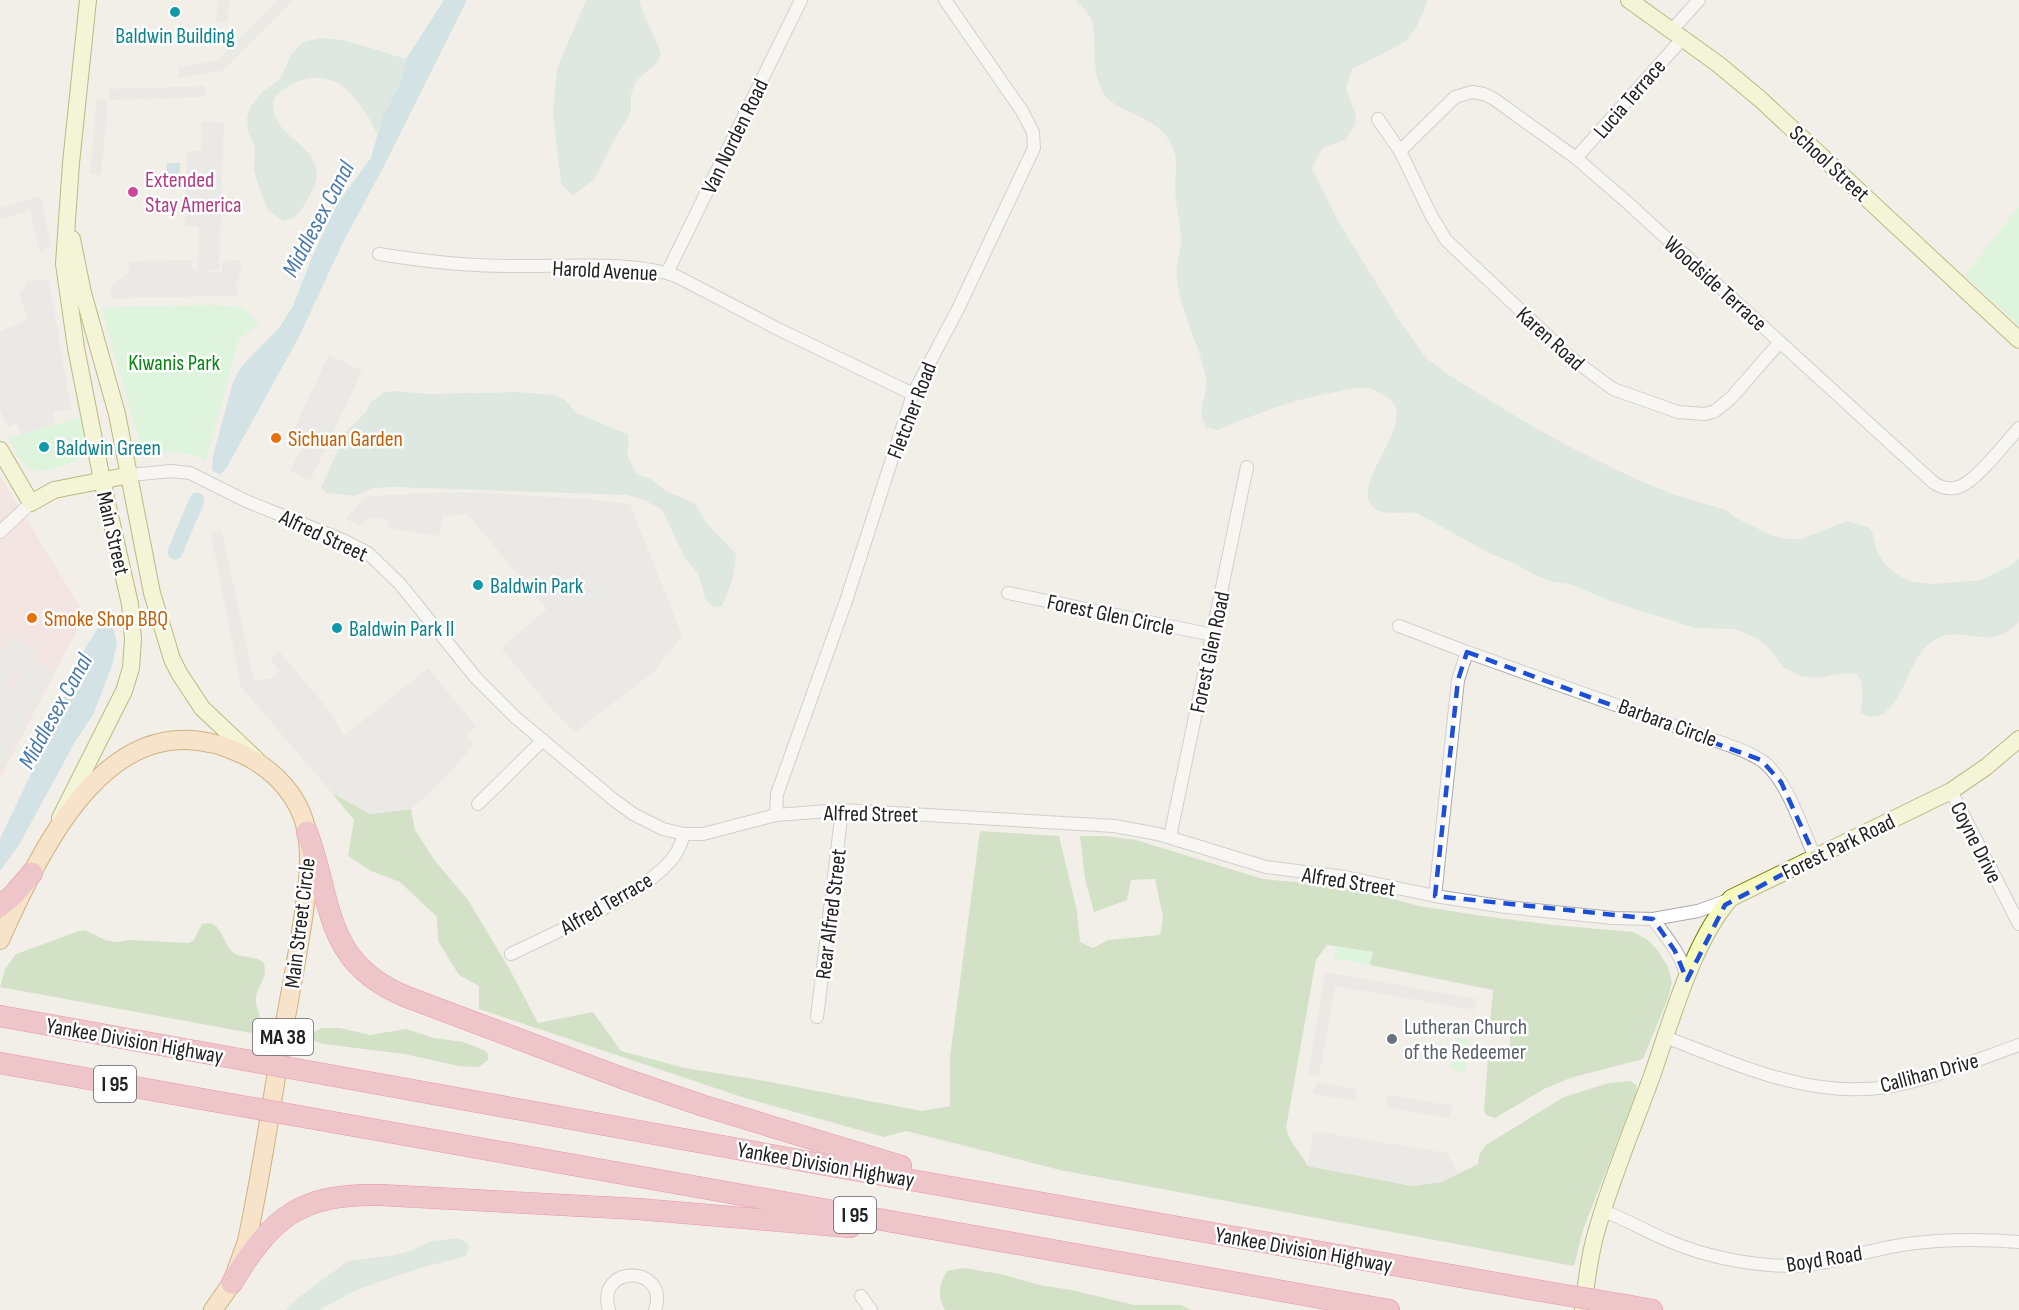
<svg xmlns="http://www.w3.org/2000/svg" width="2019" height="1310" viewBox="0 0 2019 1310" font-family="'Sofia Sans Condensed',sans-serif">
	<rect width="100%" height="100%" fill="#f2efe9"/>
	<polygon fill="#f2dad9" points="0,476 85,615 0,778"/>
	<g fill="#add19e">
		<path d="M 331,792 L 370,814 L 411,809 L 415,830 L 435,861 L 468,900 L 510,970 L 538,1023 L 593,1012 L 621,1051 L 685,1068 L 754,1079 L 922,1111 L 950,1106 L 950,1057 L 980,831 L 1059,836 L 1077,911 L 1080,942 L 1093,948 L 1108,940 L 1160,935 L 1163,917 L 1155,879 L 1131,880 L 1127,900 L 1094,912 L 1085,879 L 1080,836 L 1106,836 L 1136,840 L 1263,879 L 1338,886 L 1367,892 L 1419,906 L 1476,915 L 1553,925 L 1633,932 L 1648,940 L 1658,951 L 1668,967 L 1672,982 L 1668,998 L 1643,1059 L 1570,1078 L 1544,1089 L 1495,1118 L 1486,1115 L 1484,1110 L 1489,1047 L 1510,1048 L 1510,1030 L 1490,1026 L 1493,990 L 1370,965 L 1372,952 L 1327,945 L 1316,960 L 1286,1128 C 1290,1145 1300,1151 1308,1166 L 1413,1186 L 1441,1182 L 1478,1164 L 1480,1153 L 1486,1145 L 1564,1097 L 1609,1083 L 1631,1081 L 1636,1085 L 1637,1091 L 1583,1230 L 1574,1266 L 1060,1170 L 906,1131 L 884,1137 L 742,1097 L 479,1009 L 479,986 L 459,975 L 438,941 L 437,917 L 400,882 L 371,871 L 348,856 L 354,820 Z"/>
		<path d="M 207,923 C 223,924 222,942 232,951 C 241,960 254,954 264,963 C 267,978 261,980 257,993 C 254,1001 258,1010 260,1018 L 251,1033 L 0,987 L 5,969 L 16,954 L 79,931 L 85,930 L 105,940 L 117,942 L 129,940 L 189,943 L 194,940 L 202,924 Z"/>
		<polygon points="322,1028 340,1028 370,1035 406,1029 434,1038 463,1042 484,1050 488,1054 488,1060 479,1067 459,1066 404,1054 323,1044 309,1039 312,1033"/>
		<path d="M 964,1268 L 1000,1274 L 1040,1285 L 1071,1290 L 1135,1305 L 1181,1305 L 1191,1310 L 945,1310 C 937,1297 939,1283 947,1271 Z"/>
	</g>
	<g fill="#c6e0d4">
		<path d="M 586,0 L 639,0 C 644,19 655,35 661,54 L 657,63 L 636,81 L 631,95 L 631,111 L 625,123 L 617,134 L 595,178 L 573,196 L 561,183 L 553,114 L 557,69 Z"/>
		<path d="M 1076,0 L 1428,0 L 1417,26 L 1405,42 L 1352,69 L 1346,89 L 1356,116 L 1355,125 L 1346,139 L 1323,148 L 1320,152 L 1312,168 L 1338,221 L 1399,320 L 1426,358 L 1449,375 L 1530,425 L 1570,447 L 1638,480 L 1672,494 L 1726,510 L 1736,518 L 1773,536 L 1787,539 L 1801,539 L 1847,521 L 1868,527 L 1872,531 L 1877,551 L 1885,564 L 1896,574 L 1910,581 L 1933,584 L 1981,580 L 2012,565 L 2019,558 L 2019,621 C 2015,625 2010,630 2005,633 C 1977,648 1951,617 1922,651 C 1907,668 1895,732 1861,713 C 1861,700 1866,685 1857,674 L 1846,673 L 1818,678 L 1800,676 L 1783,667 L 1769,648 L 1758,639 L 1735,629 L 1695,628 L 1613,602 L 1569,584 L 1550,581 L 1535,575 L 1512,562 L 1489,553 L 1417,513 C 1403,511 1379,518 1370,503 C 1355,480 1415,422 1391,401 C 1385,396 1374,388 1367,388 C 1358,387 1348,389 1340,391 C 1298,398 1257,413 1218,430 L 1206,427 C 1195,410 1208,398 1206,379 C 1200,345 1181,314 1177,279 C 1175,267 1180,254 1181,243 C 1182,224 1175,207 1175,188 C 1175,173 1179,164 1173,148 C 1159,112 1115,117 1101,89 C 1093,71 1095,54 1094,35 C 1093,32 1094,25 1092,22 C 1090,14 1081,6 1076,0 Z"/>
		<path d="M 321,38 C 350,39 378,51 406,59 L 400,85 L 383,115 L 377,133 C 358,97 335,62 290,85 C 282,90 273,95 273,105 C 272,144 343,146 306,202 C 300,212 295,220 283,221 L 268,210 L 258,185 L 254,169 L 255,147 L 248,132 L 247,118 L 251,106 L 262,92 L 280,79 L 291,55 L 303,42 Z"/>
		<path d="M 394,391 L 428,394 L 516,392 L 555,395 L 566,401 L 576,413 L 628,434 L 629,444 L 627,455 L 637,475 L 650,478 L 666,491 L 694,503 L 708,525 L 736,554 C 735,573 730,589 722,606 L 713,607 L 705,599 L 699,575 L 684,556 L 662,510 L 646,501 L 627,495 L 394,487 L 373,488 L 355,496 L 327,493 L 321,488 L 346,432 L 366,412 L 371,402 L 383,393 Z"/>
		<polygon points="458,1238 467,1243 469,1248 466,1256 417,1269 354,1291 319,1310 286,1310 298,1298 348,1261 390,1256 410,1251 432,1241"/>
	</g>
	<g fill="#c8facc">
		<polygon points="2019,206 2019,326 1965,275"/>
		<path d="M 214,305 L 243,308 L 259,324 L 239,339 L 206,462 C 188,451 172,451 151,453 L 140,444 L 101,307 Z"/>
		<path d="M 82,417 C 88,452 91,459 54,468 C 46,470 38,473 30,469 C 21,464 14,447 8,438 Z"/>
		<polygon points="1336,946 1373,952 1370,965 1334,958"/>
		<polygon points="1455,1038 1469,1040 1465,1072 1450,1069"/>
	</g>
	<g fill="#e2e2e2" fill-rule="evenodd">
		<polygon points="218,0 229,0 227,22 216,21"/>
		<polygon points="278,0 293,0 222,71 178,78 178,68 218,60"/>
		<polygon points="205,86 205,97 109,100 109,89"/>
		<polygon points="97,99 108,100 101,175 90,173"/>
		<polygon points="202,122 224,123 219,270 210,270 210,272 222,272 222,261 241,260 241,272 236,284 237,296 111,298 111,287 129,272 129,261 192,260 192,269 198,269 199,227 185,226 187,151 201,151"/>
		<polygon points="40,196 51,244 40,253 30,210 0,219 0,208"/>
		<polygon points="49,280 71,410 53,412 55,424 21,434 16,423 9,427 0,411 0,331 28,320 19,293 23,291 27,281"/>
		<polygon points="329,355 362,371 310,481 290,471 307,436 294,429"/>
		<polygon points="466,492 587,499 630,504 682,635 654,672 575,732 549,706 501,648 547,609 467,514 443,515 439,536 390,528 387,520 380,518 371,517 360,526 345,519 367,496"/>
		<polygon points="222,532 254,680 272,678 280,671 270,659 279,651 332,714 344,736 428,668 476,726 466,736 474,745 438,785 411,809 370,814 331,792 241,687 211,533"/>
		<path d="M 11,636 L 39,651 L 34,661 L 53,671 L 0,772 L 0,651 L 2,652 ZM 13,672 L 19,674 L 20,676 L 7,700 L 6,698 Z"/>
		<polygon points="1325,972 1477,999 1475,1010 1335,986 1319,1076 1308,1074"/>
		<polygon points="1316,1082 1357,1089 1355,1101 1314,1094"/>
		<polygon points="1388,1095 1452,1106 1450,1118 1386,1107"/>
		<polygon points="1313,1131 1447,1153 1458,1173 1441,1182 1413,1186 1308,1166"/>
	</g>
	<g fill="#aad3df">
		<polygon points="444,0 467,0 384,166 343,242 300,335 227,467 220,475 212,470 213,456 233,382 241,367 279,328 293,306 312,257 337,204 371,158 383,115 400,85 406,59"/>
		<polygon points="167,163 180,163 179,189 166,189"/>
		<polygon points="103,626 113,628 117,643 112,666 93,715 76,740 19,845 0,871 0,839 39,757 67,691 77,661 98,628"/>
	</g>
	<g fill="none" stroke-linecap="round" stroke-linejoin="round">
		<polyline stroke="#aad3df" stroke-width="15" points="175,552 197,500"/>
		<defs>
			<g id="street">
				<polyline points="1672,30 1699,0"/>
				<polyline points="1378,119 1400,151 1431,215 1446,240 1570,357 1613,389 1678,412 1705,414 1715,411 1731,398 1780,342"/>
				<path d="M 1400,151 L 1455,97 L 1472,92 L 1484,94 L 1494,99 L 1576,158 L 1629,204 L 1934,483 C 1942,488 1952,490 1961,486 C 1977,480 2006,442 2019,428"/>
				<polyline points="1576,158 1683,38"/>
				<path d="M 379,254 C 422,261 467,266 511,266 C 558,267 635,260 678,277 L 778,329 L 913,394"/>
				<polyline points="667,273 801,0"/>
				<polyline points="130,475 171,471 190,473 246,501 343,540 368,553 400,584 476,678 515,717 614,800 633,814 663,829 684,834 703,834 776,815 842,810 1114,826 1158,834 1266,867 1345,877 1435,896 1506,907 1613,918 1653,919 1698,911 1728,900"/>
				<polyline points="0,532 31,503"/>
				<polyline points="1008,593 1213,635"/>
				<polyline points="1399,626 1467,652"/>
				<polyline points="1951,791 2019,924"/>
				<polyline points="478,804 543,740"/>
				<polyline points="776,815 777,794 846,601 913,394 958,309 1034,148 1033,132 1022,111 945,0"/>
				<polyline points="1170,837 1247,467"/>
				<path d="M 1435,896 L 1458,680 L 1467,652 L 1728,745 C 1741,750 1756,755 1766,764 C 1789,785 1802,829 1815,857"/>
				<path d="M 1653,919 C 1666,937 1684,957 1687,980"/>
				<path d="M 511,954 C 555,932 648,894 675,855 C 680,848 682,841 684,834"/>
				<polyline points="817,1017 842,810"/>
				<path d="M 1665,1037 C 1737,1064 1809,1099 1887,1087 C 1932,1079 1976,1060 2019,1045"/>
				<path d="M 1603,1211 C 1626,1219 1647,1232 1669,1241 C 1707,1257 1748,1265 1789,1266 C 1827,1266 1863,1251 1901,1245 C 1940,1239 1979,1239 2019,1242"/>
				<polyline points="861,1296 871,1310"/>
				<path d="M 609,1310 C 595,1263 670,1265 655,1310"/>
			</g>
			<g id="secondary">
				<polyline points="1629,0 1718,64 1760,99 2019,340"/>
				<polyline points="72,239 83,293 117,414 152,593 172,659 179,673 202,708 257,760"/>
				<polyline points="0,450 31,503 54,490 130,475"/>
				<polyline points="60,818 124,691 131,668 133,639 130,604 102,480 76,348 64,264 71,163 88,0"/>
				<path d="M 1583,1310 C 1586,1284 1589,1258 1596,1233 C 1611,1179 1634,1126 1653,1073 C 1671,1021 1694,939 1731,898 L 1951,791 L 1986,767 L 2019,739"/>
			</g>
			<path id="primary" d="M 0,940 C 43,845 113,691 244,755 C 275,770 301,798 307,833 C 312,862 307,890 303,919 C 298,952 292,984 286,1017 C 273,1092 263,1167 247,1241 L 232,1283 L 213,1310"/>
			<g id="highway">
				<path d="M 307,832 C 333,903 323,963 407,997 L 622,1078 L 704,1106 L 901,1166"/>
				<polyline points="0,906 14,894 32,873"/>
				<polyline points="0,1016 239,1059"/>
				<polyline points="0,1063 230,1104"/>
				<polyline points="329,1075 826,1165 1541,1291"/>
				<polyline points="321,1120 1389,1310"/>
				<path d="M 232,1283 C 271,1217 302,1193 380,1195 L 638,1209 L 850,1227"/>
				<polyline points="1625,1305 1652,1310"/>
			</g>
		</defs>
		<use href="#street" stroke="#a9a9a9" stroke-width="14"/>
		<use href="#secondary" stroke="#707d05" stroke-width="18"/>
		<use href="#primary" stroke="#a06b00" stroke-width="20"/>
		<use href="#highway" stroke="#dc2a67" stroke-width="22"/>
		<use href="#street" stroke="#fff" stroke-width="12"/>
		<use href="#secondary" stroke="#f7fabf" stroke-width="16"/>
		<use href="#primary" stroke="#fcd6a4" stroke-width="18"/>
		<use href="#highway" stroke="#e892a2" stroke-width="21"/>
		<defs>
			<g id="highway-bridge">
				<polyline points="239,1059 329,1075"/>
				<polyline points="230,1104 321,1120"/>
				<polyline points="1541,1291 1625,1305"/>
			</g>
		</defs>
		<use href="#highway-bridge" stroke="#dc2a67" stroke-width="22" stroke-linecap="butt"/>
		<use href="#highway-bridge" stroke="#e892a2" stroke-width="21"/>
	</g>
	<path d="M0 0H2019V1310H0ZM 1467,652 L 1761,760 L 1781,782 L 1815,857 L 1725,905 L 1687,980 L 1675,951 L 1653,919 L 1435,896 L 1458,680 Z" fill="#f2efe9" fill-opacity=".55" fill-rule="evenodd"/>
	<path fill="none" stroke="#1d4ed8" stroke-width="4.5" stroke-dasharray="12 8" stroke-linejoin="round" d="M 1467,652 L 1761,760 L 1781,782 L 1815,857 L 1725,905 L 1687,980 L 1675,951 L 1653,919 L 1435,896 L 1458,680 Z"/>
	<g fill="#0f9aa8" stroke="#fff" stroke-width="2">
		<circle cx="175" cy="12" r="6"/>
		<circle cx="44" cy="447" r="6"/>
		<circle cx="478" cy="585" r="6"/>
		<circle cx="337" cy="628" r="6"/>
	</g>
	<circle fill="#d1479c" stroke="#fff" stroke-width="2" cx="133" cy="192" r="6"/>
	<g fill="#e8710a" stroke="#fff" stroke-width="2">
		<circle cx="276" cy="438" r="6"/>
		<circle cx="32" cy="618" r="6"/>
	</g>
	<circle fill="#6b7280" stroke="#fff" stroke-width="2" cx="1392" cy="1039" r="6"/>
	<g text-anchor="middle" stroke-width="5" stroke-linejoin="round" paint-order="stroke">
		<g fill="#fff" stroke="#646464" stroke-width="1.5">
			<rect x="253" y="1019" width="60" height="36" rx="4.5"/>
			<rect x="94" y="1066" width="42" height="36" rx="4.5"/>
			<rect x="834" y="1197" width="42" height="36" rx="4.5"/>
		</g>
		<g font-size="21" font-weight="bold" fill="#222">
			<text x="283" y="1044">MA 38</text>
			<text x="115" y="1091">I 95</text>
			<text x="855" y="1222">I 95</text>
		</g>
		<g font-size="22" fill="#0d838f" stroke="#fff" text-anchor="start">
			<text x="175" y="43" text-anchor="middle">Baldwin Building</text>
			<text x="56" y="455">Baldwin Green</text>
			<text x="490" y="593">Baldwin Park</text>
			<text x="349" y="636">Baldwin Park II</text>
		</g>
		<g font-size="22" fill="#222" stroke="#fff">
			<text transform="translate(1629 98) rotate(-49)" y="8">Lucia Terrace</text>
			<text transform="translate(734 136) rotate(-64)" y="8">Van Norden Road</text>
			<text transform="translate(1830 163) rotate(43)" y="8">School Street</text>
			<text transform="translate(605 270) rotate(3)" y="8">Harold Avenue</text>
			<text transform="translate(1716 283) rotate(42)" y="8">Woodside Terrace</text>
			<text transform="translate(1551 338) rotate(42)" y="8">Karen Road</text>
			<text transform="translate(911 410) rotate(-69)" y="8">Fletcher Road</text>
			<text transform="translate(114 533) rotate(77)" y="8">Main Street</text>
			<text transform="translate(324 535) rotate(25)" y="8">Alfred Street</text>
			<text transform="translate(1111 614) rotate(12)" y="8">Forest Glen Circle</text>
			<text transform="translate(1209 652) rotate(-78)" y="8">Forest Glen Road</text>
			<text transform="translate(1668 722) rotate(20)" y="8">Barbara Circle</text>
			<text transform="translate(871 813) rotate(1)" y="8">Alfred Street</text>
			<text transform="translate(1977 842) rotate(63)" y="8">Coyne Drive</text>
			<text transform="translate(1838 846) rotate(-26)" y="8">Forest Park Road</text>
			<text transform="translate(1349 881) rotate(9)" y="8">Alfred Street</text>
			<text transform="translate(606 903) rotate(-30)" y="8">Alfred Terrace</text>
			<text transform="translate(830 914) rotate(-83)" y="8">Rear Alfred Street</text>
			<text transform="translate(299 923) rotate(-83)" y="8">Main Street Circle</text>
			<text transform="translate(135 1040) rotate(10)" y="8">Yankee Division Highway</text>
			<text transform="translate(1929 1072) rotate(-15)" y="8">Callihan Drive</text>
			<text transform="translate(826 1164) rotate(10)" y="8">Yankee Division Highway</text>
			<text transform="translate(1304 1249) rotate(10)" y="8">Yankee Division Highway</text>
			<text transform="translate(1824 1258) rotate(-9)" y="8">Boyd Road</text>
		</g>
		<g font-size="22" fill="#b23c85" stroke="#fff" text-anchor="start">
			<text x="145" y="187">Extended<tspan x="145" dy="25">Stay America</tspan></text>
		</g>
		<g font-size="22" fill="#0c8416" stroke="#fff">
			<text x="174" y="370">Kiwanis Park</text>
		</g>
		<g font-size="22" fill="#c56008" stroke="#fff" text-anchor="start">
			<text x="288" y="446">Sichuan Garden</text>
			<text x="44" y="626">Smoke Shop BBQ</text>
		</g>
		<g font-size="22" fill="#5b616d" stroke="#fff" text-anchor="start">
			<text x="1404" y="1034">Lutheran Church<tspan x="1404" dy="25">of the Redeemer</tspan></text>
		</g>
		<g font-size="24" font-style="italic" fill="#4a7aab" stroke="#fff">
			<text transform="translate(318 219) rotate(-62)" y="8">Middlesex Canal</text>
			<text transform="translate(55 711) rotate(-61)" y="8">Middlesex Canal</text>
		</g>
	</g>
</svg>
